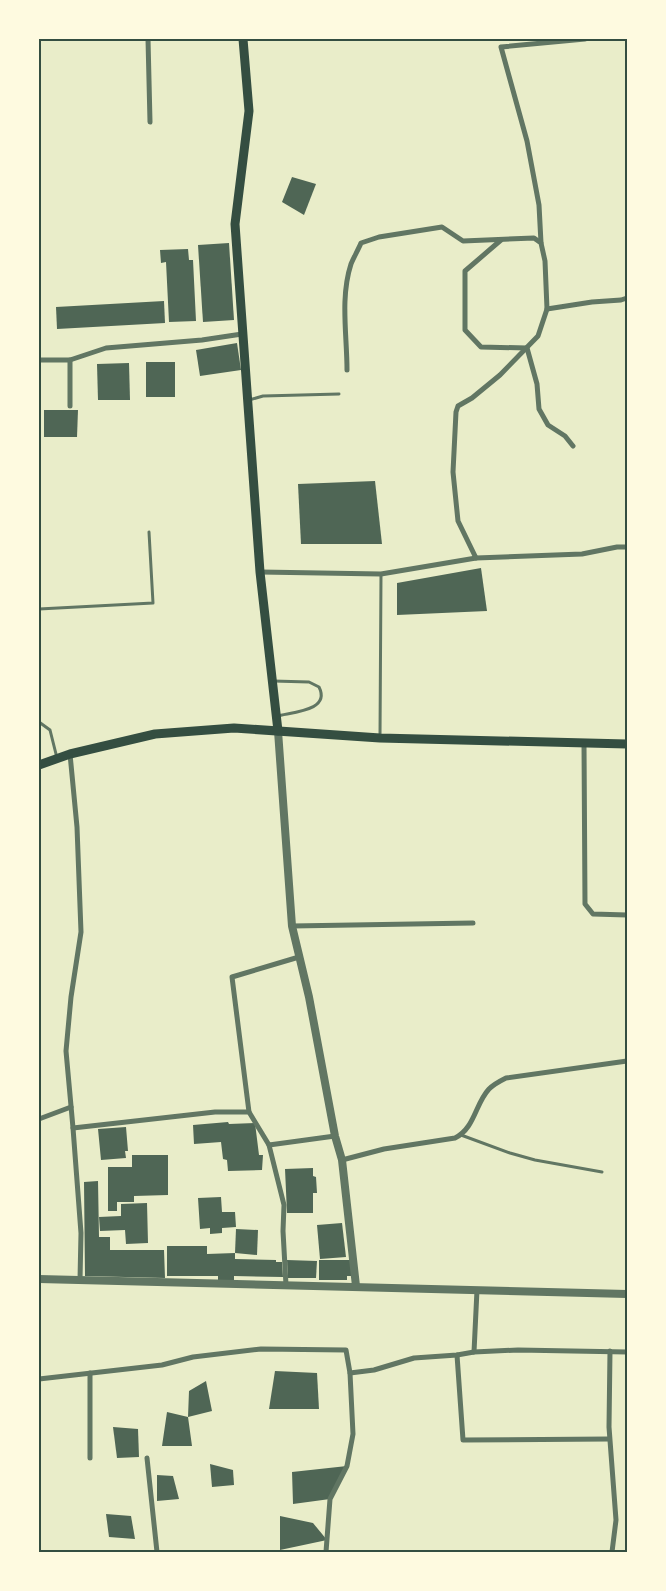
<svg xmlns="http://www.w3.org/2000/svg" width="666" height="1591" viewBox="0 0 666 1591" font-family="Roboto,sans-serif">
	<rect width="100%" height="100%" fill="#e9edc9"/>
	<g fill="#4f6655">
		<polygon points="292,177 316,184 304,215 282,202"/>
		<polygon points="229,243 234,320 203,322 198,245"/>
		<polygon points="188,249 189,260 193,260 196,321 169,322 166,262 161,263 160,250"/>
		<polygon points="164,301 165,323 57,329 56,307"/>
		<polygon points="237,343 241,370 200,376 196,350"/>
		<rect x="146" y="362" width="29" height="35"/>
		<polygon points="129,363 130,400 98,400 97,364"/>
		<polygon points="44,410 78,410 77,437 44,437"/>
		<polygon points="375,481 382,544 301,544 298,484"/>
		<polygon points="481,568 487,611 397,615 397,583"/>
		<polygon points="228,1122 229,1124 255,1123 259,1155 263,1155 262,1170 228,1171 227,1160 223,1159 221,1142 194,1144 193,1125"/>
		<polygon points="126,1127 128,1151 125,1151 126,1158 101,1160 98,1129"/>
		<polygon points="132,1155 168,1155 168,1195 134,1196 134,1202 117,1202 117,1211 108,1211 108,1167 132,1167"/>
		<polygon points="313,1168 313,1176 316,1177 317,1193 313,1193 313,1213 287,1213 285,1169"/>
		<polygon points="98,1181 99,1237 110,1237 110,1250 164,1250 165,1278 85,1276 84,1182"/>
		<polygon points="221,1197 222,1212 235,1212 236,1227 222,1228 222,1233 210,1234 210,1228 200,1229 198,1198"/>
		<polygon points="147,1203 148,1243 126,1244 125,1230 100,1231 99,1217 121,1216 121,1204"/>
		<polygon points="342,1223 346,1257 320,1259 317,1225"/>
		<polygon points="236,1229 258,1230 257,1255 235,1253"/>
		<polygon points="167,1246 207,1246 207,1254 235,1253 235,1259 276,1260 276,1262 282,1262 283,1277 234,1276 234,1284 218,1283 218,1276 167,1276"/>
		<polygon points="287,1260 317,1261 316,1278 288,1278"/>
		<polygon points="319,1260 351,1260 351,1276 347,1276 347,1280 319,1280"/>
		<polygon points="275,1371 317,1373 319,1409 269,1409"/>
		<polygon points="206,1381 212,1411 188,1417 192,1446 162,1446 167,1412 188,1417 189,1391"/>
		<polygon points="113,1427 138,1429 139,1457 117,1458"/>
		<polygon points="210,1464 233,1470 234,1485 212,1487"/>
		<polygon points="347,1466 330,1499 293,1504 292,1472"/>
		<polygon points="157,1475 173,1476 179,1499 157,1501"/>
		<polygon points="106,1514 131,1516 135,1539 109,1537"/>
		<polygon points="280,1516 313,1523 327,1540 280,1550"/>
	</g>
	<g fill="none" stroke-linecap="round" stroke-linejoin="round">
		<g stroke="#617663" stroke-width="3">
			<polyline points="249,400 263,396 339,394"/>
			<polyline points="39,609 153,603 149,532"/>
			<path d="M 273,681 L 309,682 L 319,687 C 331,711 292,712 277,716"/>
			<polyline points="39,722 50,730 57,758"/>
			<polyline points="380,736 381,574"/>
			<polyline points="461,1135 510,1153 535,1160 602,1172"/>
		</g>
		<g stroke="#617663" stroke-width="5">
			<polyline points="148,39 150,122"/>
			<polyline points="501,240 465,271 465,330 481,347 527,348 537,384 539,409 548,425 565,436 573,446"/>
			<polyline points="541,243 539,205 527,141 501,47 585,39"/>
			<polyline points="547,309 592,302 621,300 627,298"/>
			<polyline points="39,360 70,360 106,348 202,340 242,334"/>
			<polyline points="70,360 70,406"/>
			<path d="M 347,370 C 347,335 340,298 351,264 C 354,257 358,250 361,243 L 379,237 L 442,227 L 463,241 L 534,238 L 541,243 L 545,261 L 547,309 L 538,336 L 500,375 L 472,398 L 458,406 L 456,412 L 453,472 L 458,521 L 476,558"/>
			<polyline points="260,572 381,574 476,558 582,554 617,547 627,547"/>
			<polyline points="584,743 585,904 593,914 627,915"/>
			<polyline points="70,754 77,827 81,932 71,997 66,1051 73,1128 81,1233 80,1280"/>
			<polyline points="292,926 473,923"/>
			<polyline points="249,1112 232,977 299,957"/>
			<polyline points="39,1119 71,1107"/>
			<polyline points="73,1128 215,1112 249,1112 269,1145 335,1136"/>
			<polyline points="269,1145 284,1205 283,1231 286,1285"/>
			<path d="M 342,1160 L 384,1149 L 455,1138 C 475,1128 475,1104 489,1089 C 494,1084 500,1081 506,1078 L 627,1061"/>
			<polyline points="610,1351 609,1427 616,1520 612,1552"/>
			<polyline points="474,1352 477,1290"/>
			<polyline points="457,1355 463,1440 609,1439"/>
			<polyline points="90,1373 90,1458"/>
			<polyline points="39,1379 162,1365 193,1357 261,1349 346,1350 350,1373 374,1370 414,1358 457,1355 474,1352 518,1350 627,1352"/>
			<polyline points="147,1458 157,1552"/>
			<polyline points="326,1552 330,1499 347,1466 353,1434 350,1373"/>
		</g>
		<g stroke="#617663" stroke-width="8">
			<polyline points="278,731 292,926 309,997 335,1136 342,1160 356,1286"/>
			<polyline points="39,1279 627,1294"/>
		</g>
		<g stroke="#344e41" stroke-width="9">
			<polyline points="243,39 249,111 235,224 260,572 278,731"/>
			<polyline points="39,765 70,754 155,734 234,728 380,738 627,744"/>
		</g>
	</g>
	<rect width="666" height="1591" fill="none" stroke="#fefae0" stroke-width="80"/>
	<rect x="40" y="40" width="586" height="1511" fill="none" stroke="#344e41" stroke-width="2"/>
</svg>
